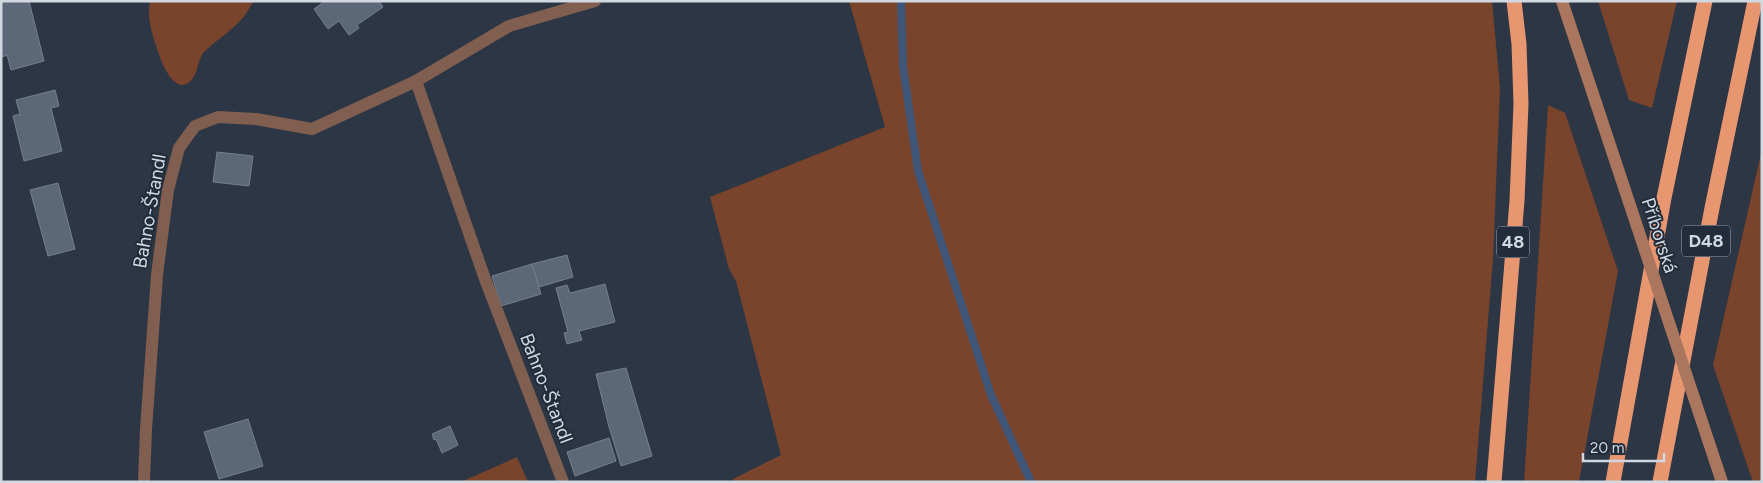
<svg xmlns="http://www.w3.org/2000/svg" width="1763" height="483" viewBox="0 0 1763 483" font-family="Figtree,sans-serif">
	<rect width="100%" height="100%" fill="#2c3644"/>
	<g fill="#79442b">
		<path d="M 150,1 L 254,1 C 249,8 245,17 238,23 C 227,34 214,42 203,53 C 198,60 198,71 193,78 C 178,98 164,69 160,57 C 154,39 146,21 150,1 Z"/>
		<polygon points="849,1 1492,1 1500,88 1493,259 1475,482 733,482 733,479 781,455 736,281 729,269 710,197 885,127"/>
		<polygon points="1598,1 1677,1 1652,108 1629,100"/>
		<polygon points="1548,105 1565,113 1618,271 1579,482 1524,482"/>
		<polygon points="1762,149 1762,482 1753,482 1713,365"/>
		<polygon points="517,457 528,482 461,482"/>
	</g>
	<g fill="none" stroke-linecap="round" stroke-linejoin="round">
		<polyline stroke="#3f5678" stroke-width="8" points="901,1 903,66 918,171 991,395 1031,482"/>
	</g>
	<g fill="#5c6778" stroke="#747f90">
		<polygon points="1,1 29,1 44,61 11,70 7,55 2,57 1,55"/>
		<polygon points="325,1 379,1 383,7 357,25 359,28 349,35 339,21 328,29 314,9"/>
		<polygon points="55,90 59,106 51,108 62,151 24,161 13,116 20,114 16,100"/>
		<polygon points="217,152 253,156 249,186 213,182"/>
		<polygon points="58,183 75,249 48,256 30,190"/>
		<polygon points="567,255 573,277 539,287 532,264"/>
		<polygon points="532,264 541,294 501,306 492,276"/>
		<polygon points="605,284 615,322 579,331 582,340 567,344 564,333 568,332 556,288 567,285 570,293"/>
		<polygon points="626,368 652,456 621,466 609,427 596,374"/>
		<polygon points="248,419 263,466 219,479 204,432"/>
		<polygon points="450,426 458,445 442,453 436,439 434,440 432,434"/>
		<polygon points="609,438 616,461 575,476 567,452"/>
	</g>
	<g fill="none" stroke-linecap="round" stroke-linejoin="round">
		<g stroke="#815f50" stroke-width="12">
			<polyline points="416,81 485,279 563,482"/>
			<polyline points="144,482 146,429 157,275 168,190 179,148 195,126 218,117 256,119 312,129 416,81 509,26 595,1"/>
		</g>
		<polyline stroke="#ab765e" stroke-width="12" points="1562,1 1596,103"/>
		<g stroke="#e89670" stroke-width="15">
			<polyline points="1494,482 1517,201 1521,104 1519,44 1514,1"/>
			<polyline points="1613,482 1664,198 1705,1"/>
			<polyline points="1660,482 1712,208 1755,1"/>
		</g>
		<polyline stroke="#ab765e" stroke-width="12" points="1596,103 1722,482"/>
	</g>
	<g text-anchor="middle" stroke-width="4" stroke-linejoin="round" paint-order="stroke">
		<g fill="#222c3a" stroke="#9ca4af" stroke-width="1">
			<rect x="1682" y="225.5" width="48" height="31" rx="4"/>
			<rect x="1497" y="226.5" width="32" height="31" rx="4"/>
		</g>
		<g font-size="18" font-weight="bold" fill="#d1d8e1">
			<text x="1706" y="247">D48</text>
			<text x="1513" y="248">48</text>
		</g>
		<g font-size="19" fill="#d1d8e1" stroke="#222c3a">
			<text transform="translate(149 211) rotate(-80)" y="7">Bahno-Štandl</text>
			<text transform="translate(1660 235) rotate(72)" y="7">Příborská</text>
			<text transform="translate(547 388) rotate(69)" y="7">Bahno-Štandl</text>
		</g>
	</g>
	<rect width="1763" height="483" fill="none" stroke="#d1d8e1" stroke-width="5"/>
	<path d="M1583 453v8h81v-8" fill="none" stroke="#d1d8e1" stroke-width="2.5"/>
	<text x="1590" y="453" font-size="15" fill="#d1d8e1" stroke="#222c3a" stroke-width="4" paint-order="stroke">20 m</text>
</svg>
